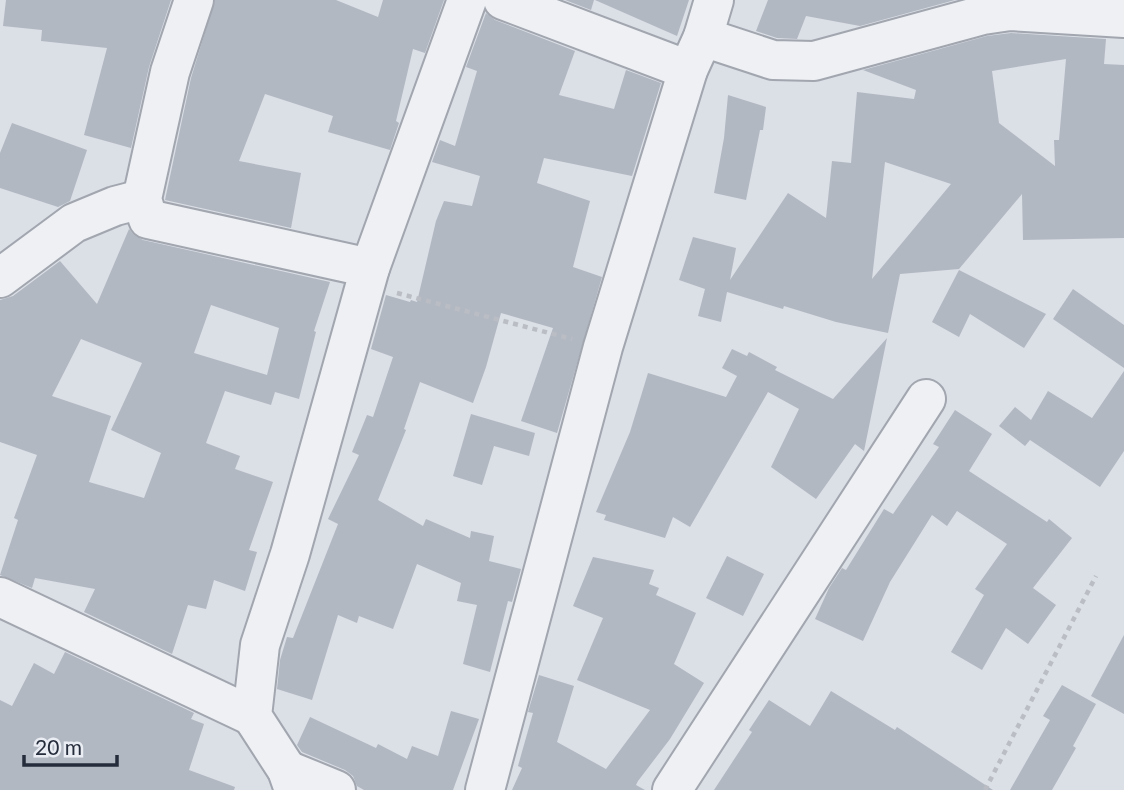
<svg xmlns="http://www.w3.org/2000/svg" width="1124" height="790" viewBox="0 0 1124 790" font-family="Lato,sans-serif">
	<rect width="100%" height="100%" fill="#dbdfe6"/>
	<g fill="#b2b8c2" fill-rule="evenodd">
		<polygon points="6,0 171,0 149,67 131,148 84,135 107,48 41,41 42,30 3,26"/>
		<polygon points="215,0 336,0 378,17 383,0 444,0 425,53 413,49 396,121 399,123 390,150 328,132 333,116 265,94 239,161 301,173 291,228 165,200 191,78"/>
		<polygon points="565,0 594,0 591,10"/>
		<polygon points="595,0 689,0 677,36"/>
		<polygon points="768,0 955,0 860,26 806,16 797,39 777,38 756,31"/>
		<polygon points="486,13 495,20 575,51 559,95 614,109 626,70 661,83 632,176 544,158 537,183 590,201 573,267 602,277 557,433 521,421 553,328 501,313 486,367 473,403 420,382 404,429 406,430 378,500 423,526 426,519 470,538 471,531 494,536 489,561 521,569 512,602 508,601 490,672 463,664 477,605 457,601 461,583 417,564 393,629 359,616 357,623 338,615 312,700 277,689 280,660 287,637 293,638 338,524 328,519 359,455 352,452 367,415 373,417 393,357 371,349 386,295 410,302 411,300 417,302 436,221 444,201 472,206 480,176 432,162 440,140 455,146 477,71 466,67"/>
		<path d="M 1011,33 L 1106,39 L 1104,64 L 1124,65 L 1124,238 L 1023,240 L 1022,194 L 959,269 L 900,274 L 888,333 L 836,322 L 784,306 L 783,309 L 727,292 L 721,322 L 698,316 L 705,289 L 679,280 L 693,237 L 736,248 L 730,280 L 788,193 L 826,218 L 832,161 L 851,163 L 857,92 L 914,99 L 916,90 L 863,70 L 987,36 ZM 1066,59 L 1059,140 L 1054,140 L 1055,166 L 999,123 L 992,71 ZM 885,162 L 951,184 L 872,279 Z"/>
		<polygon points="728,95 766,107 763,130 760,130 746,200 714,193 724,138"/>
		<polygon points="12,123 87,150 70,201 58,207 0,188 0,153"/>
		<path d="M 129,229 L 134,235 L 143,240 L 330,282 L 314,331 L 316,332 L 299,399 L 275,392 L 271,405 L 225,391 L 206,443 L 240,456 L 235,469 L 273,482 L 249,550 L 257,552 L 245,591 L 214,580 L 206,609 L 188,605 L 172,654 L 84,612 L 95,589 L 35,578 L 32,588 L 0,575 L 18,520 L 14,518 L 37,455 L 0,442 L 0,300 L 13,296 L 60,261 L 97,304 ZM 211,305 L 279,328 L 267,375 L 194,353 ZM 81,339 L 142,363 L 111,430 L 161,453 L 144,498 L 89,482 L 111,416 L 52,396 Z"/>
		<polygon points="959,270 1046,314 1024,348 970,314 959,337 932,322"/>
		<polygon points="1073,289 1124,325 1124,368 1053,319"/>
		<polygon points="887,338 864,451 855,444 816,499 771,467 799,409 768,392 690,527 673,517 665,538 604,520 606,515 596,512 630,432 648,373 726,397 737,376 722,368 732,349 747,356 749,352 777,367 775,370 833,399"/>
		<polygon points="1124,371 1124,451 1100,487 1030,440 1025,446 999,426 1015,407 1031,420 1048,391 1092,418"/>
		<polygon points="955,410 992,434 969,471 1047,522 1049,519 1072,538 1033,588 1056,605 1028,644 1006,628 982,670 951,652 984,595 975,589 1007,544 957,511 947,526 932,515 890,582 863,641 815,619 829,588 842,568 846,570 884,509 893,514 939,447 933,444"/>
		<polygon points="471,414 535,433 529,456 494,446 482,485 453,476"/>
		<polygon points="727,556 764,574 743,616 706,598"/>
		<polygon points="593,557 654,570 649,584 659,588 656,595 696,613 674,664 704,683 670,739 638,781 636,785 645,790 512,790 522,768 518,766 533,713 528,712 539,675 574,686 557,742 606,769 650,710 577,680 603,618 573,606"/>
		<polygon points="1124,635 1124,714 1091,696"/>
		<polygon points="65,652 194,713 191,719 204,724 189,770 235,787 234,790 0,790 0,700 12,706 34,663 54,674"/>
		<polygon points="1062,685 1096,704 1073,746 1076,748 1052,790 1010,790 1050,720 1043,716"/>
		<polygon points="831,691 895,730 897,727 993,790 714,790 752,732 749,730 769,700 810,726"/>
		<polygon points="451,711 479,719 453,790 364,790 357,786 353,776 345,770 302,752 297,745 310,717 376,748 378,744 407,759 412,746 438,756"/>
	</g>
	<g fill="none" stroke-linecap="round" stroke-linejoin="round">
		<defs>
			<g id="minor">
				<polyline points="194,0 170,72 142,199 148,219 370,268"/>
				<polyline points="503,0 688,70"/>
				<polyline points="703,37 773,60 814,61 983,15 1010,11 1124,18"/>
				<polyline points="0,278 74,223 115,206 142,199"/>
				<polyline points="0,597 252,716"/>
				<polyline points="287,770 336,790"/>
				<polyline points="294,790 287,770 252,716 260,645 290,554 370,268 467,0"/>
				<polyline points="485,790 603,347 688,70 703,37 714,0"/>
				<polyline points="672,790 926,399"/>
			</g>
		</defs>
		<use href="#minor" stroke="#a1a6af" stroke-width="42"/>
		<g stroke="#babdc4" stroke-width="4.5" stroke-dasharray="5 5" stroke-linecap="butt">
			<polyline points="397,293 572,339"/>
			<polyline points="985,790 1096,576"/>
		</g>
		<use href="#minor" stroke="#eef0f4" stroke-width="38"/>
	</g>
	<path d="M24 755v10h93v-10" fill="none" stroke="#252c3b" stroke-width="3.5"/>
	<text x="35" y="755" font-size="21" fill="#252c3b" stroke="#eaeef4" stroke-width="5" paint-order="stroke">20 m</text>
</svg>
